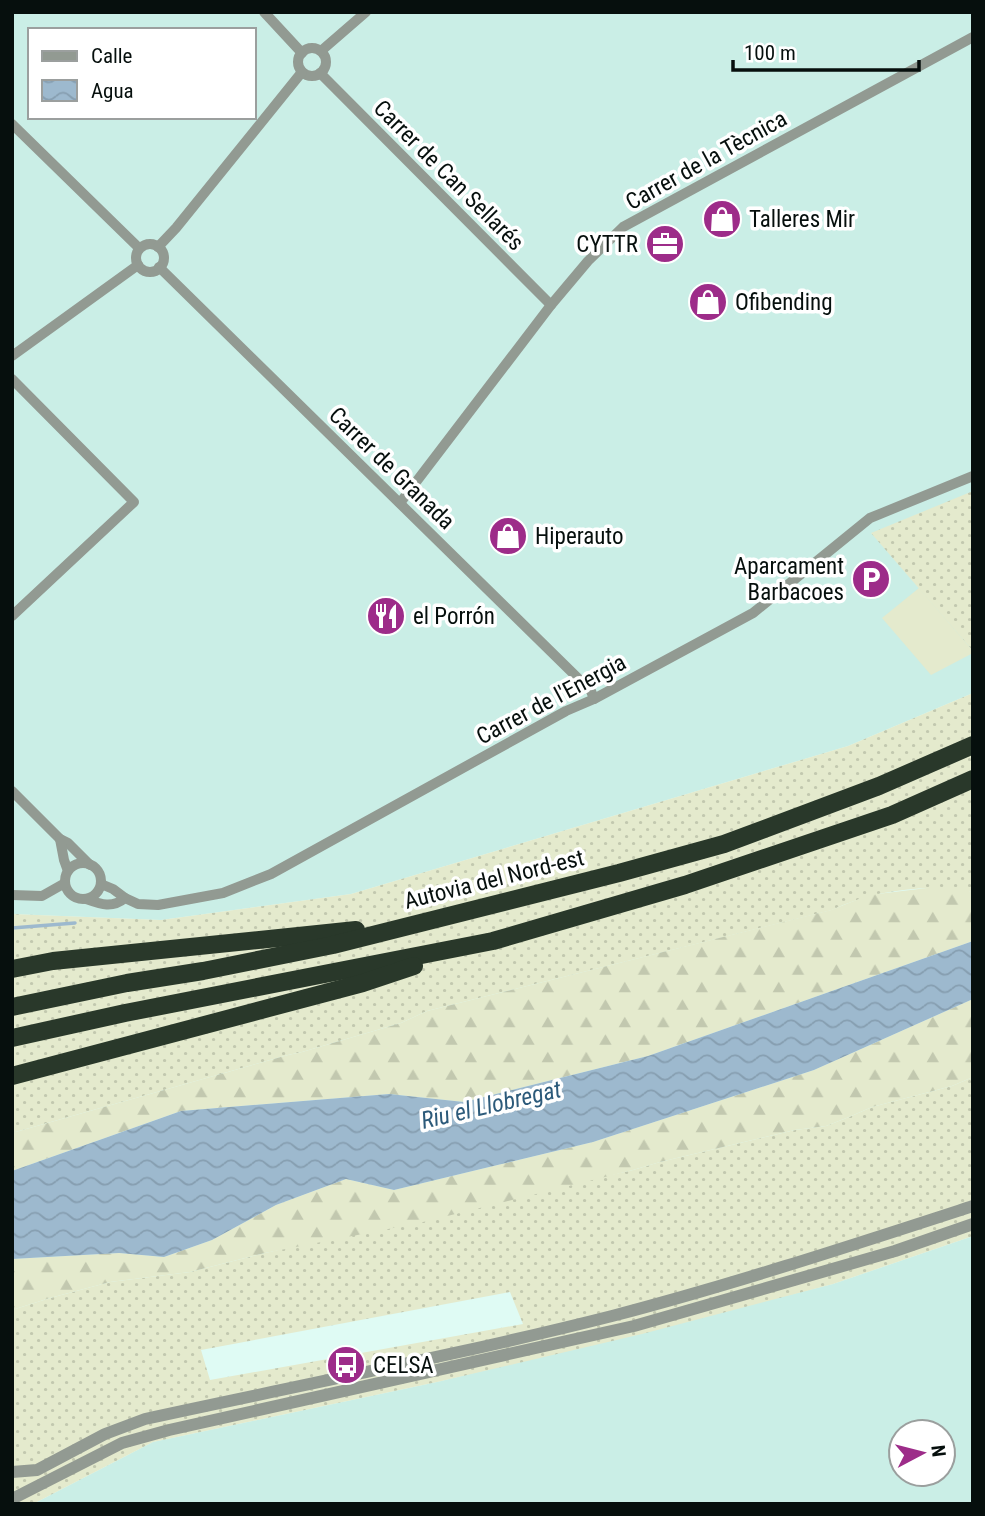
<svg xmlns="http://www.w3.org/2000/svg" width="985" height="1516" viewBox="0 0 985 1516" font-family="'Roboto Condensed',sans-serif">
	<defs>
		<pattern id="grass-dots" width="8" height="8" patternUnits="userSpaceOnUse" patternTransform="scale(1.75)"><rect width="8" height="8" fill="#e4eacd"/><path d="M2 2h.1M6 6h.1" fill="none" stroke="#c2c8af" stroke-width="1.8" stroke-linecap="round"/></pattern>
		<pattern id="forest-firs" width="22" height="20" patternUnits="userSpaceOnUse" patternTransform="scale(1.75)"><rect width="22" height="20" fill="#e4eacd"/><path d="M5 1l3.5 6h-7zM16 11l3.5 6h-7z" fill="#c2c8af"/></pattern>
		<pattern id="water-waves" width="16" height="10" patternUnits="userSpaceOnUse" patternTransform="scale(1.75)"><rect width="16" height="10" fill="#9db9ce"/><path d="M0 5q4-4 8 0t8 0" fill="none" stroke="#869eb0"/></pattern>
	</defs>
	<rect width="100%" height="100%" fill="#dffbf4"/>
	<g fill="#caeee6" fill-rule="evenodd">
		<path d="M 12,12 L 973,12 L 973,693 L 848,746 L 351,894 L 161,920 L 12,914 ZM 30,30 L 254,30 L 254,117 L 30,117 Z"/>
		<path d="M 973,1236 L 973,1504 L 33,1504 L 153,1442 L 437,1382 L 833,1284 ZM 901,1432 L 943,1432 L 943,1474 L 901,1474 Z"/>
	</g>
	<g fill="url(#grass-dots)" fill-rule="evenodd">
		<polygon points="973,491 973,651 871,533"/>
		<path d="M 973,693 L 973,892 C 928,883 873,890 832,910 L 427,1011 L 401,1023 L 302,1052 L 288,1055 L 12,1133 L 12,914 L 161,920 L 351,894 L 848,746 Z"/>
		<path d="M 973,1077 L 973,1236 L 833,1284 L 642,1334 L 437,1382 L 153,1442 L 33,1504 L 12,1504 L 12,1310 L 50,1298 L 110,1282 L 190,1272 L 265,1253 L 633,1170 L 660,1162 L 795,1130 L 826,1126 L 849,1117 L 872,1107 L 952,1086 ZM 510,1292 L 523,1324 L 210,1380 L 201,1350 Z"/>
	</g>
	<g fill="url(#forest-firs)">
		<polygon points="927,888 956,888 973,892 973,941 648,1056 464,1102 389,1094 181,1111 12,1171 12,1133 288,1055 302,1052 401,1023 427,1011 831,910 869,895"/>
		<polygon points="973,999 973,1077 952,1086 872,1107 849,1117 826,1126 795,1130 660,1162 633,1170 419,1223 265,1253 190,1272 110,1282 50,1298 12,1310 12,1259 119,1253 164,1257 212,1240 276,1205 346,1179 394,1190 593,1142 814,1070"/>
	</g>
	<polygon fill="#e4eacd" points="919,588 973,651 973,653 931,675 882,618"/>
	<polygon fill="url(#water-waves)" points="973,941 973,999 814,1070 593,1142 394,1190 346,1179 276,1205 212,1240 164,1257 119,1253 12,1259 12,1171 181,1111 389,1094 464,1102 648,1056"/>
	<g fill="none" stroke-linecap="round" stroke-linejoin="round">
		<polyline stroke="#9db9ce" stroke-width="3.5" points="12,928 75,923"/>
		<g stroke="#929a92" stroke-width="10">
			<polyline points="264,12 302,53"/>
			<circle cx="312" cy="62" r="14"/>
			<polyline points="321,51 366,12"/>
			<polyline points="320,73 551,305"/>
			<polyline points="12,124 139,248"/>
			<circle cx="150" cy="258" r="14"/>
			<polyline points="158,247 176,228 302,72"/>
			<polyline points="159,267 591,691 594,699"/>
			<polyline points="12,356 138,265"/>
			<polyline points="12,379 134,502 12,616"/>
			<polyline points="400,503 551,305 588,261 623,227 973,37"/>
			<polyline points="12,791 60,839 68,843 90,865"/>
			<polyline points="60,839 64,860 68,871"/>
			<circle cx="83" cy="881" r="18"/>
			<polyline points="101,884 113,889 125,898 138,904 158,905 223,893 271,874 566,711 594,699 753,613 870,518 973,476"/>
			<polyline points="12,895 42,896 65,883"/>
			<path d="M 86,899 C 100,904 112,909 125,898"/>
		</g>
		<g stroke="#929a92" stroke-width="12">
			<path d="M 12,1472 L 37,1470 L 105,1434 L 145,1419 C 301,1385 458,1355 612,1316 C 734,1284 853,1245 973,1206"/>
			<polyline points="12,1499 122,1443 169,1430 634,1326 895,1251 973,1224"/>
		</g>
		<g stroke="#29382a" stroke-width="18">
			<polyline points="12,969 53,961 356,930"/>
			<polyline points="12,1007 127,983 203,971 333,945 619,873 724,844 879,786 973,745"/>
			<polyline points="12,1038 125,1013 493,941 685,885 892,815 973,779"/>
			<polyline points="12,1076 363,983 414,966"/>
		</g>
	</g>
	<defs>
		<symbol id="shop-disc" viewBox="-11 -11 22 22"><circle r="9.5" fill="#9d2c89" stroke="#fff"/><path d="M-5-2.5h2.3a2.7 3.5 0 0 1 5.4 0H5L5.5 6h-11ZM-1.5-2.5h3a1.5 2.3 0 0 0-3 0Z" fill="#fff"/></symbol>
		<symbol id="office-disc" viewBox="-11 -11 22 22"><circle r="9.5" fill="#9d2c89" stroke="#fff"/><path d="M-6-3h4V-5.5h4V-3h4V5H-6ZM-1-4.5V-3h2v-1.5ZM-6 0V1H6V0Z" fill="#fff"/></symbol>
		<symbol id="parking-disc" viewBox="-11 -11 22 22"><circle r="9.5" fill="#9d2c89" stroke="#fff"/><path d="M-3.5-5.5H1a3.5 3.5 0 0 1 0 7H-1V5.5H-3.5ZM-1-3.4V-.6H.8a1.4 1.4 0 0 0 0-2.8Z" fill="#fff"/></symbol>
		<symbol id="restaurant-disc" viewBox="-11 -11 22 22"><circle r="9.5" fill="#9d2c89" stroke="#fff"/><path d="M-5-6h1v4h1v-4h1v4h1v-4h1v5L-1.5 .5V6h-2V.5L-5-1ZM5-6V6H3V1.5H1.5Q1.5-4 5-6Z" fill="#fff"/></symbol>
		<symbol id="bus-disc" viewBox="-11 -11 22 22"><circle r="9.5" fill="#9d2c89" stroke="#fff"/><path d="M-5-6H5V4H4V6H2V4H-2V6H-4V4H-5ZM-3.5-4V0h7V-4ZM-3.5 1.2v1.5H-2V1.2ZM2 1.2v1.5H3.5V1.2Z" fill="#fff"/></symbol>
	</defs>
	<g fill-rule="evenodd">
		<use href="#shop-disc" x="700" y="197" width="44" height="44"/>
		<use href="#office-disc" x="643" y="222" width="44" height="44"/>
		<use href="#shop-disc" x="686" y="280" width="44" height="44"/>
		<use href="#shop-disc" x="486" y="514" width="44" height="44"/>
		<use href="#parking-disc" x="849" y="557" width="44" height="44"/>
		<use href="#restaurant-disc" x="364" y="594" width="44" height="44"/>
		<use href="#bus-disc" x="324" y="1343" width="44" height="44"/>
	</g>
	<g text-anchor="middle" stroke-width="7" stroke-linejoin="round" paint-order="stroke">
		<g font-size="23" fill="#060f0d" stroke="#fff">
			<text transform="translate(706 160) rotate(-29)" y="8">Carrer de la Tècnica</text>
			<text transform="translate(449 175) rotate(45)" y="8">Carrer de Can Sellarés</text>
			<text transform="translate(392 468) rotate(44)" y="8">Carrer de Granada</text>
			<text transform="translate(551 699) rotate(-28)" y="8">Carrer de l'Energia</text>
			<text transform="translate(494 879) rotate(-14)" y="8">Autovia del Nord-est</text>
		</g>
		<g font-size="23" fill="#060f0d" stroke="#fff" text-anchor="start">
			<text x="749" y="227">Talleres Mir</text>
			<text x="638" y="252" text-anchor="end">CYTTR</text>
			<text x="735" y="310">Ofibending</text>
			<text x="535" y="544">Hiperauto</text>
			<text x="844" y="574" text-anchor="end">Aparcament<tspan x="844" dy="26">Barbacoes</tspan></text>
			<text x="413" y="624">el Porrón</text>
			<text x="373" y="1373">CELSA</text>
		</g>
		<g font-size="24" font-style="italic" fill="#2c5a7a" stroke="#fff">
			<text transform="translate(491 1105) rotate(-13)" y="8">Riu el Llobregat</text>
		</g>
	</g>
	<rect width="985" height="1516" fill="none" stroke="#060f0d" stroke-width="28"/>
	<rect x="28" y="28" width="228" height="91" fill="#ffffff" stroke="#9b9f9e" stroke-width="2"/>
	<rect x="42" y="51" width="35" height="10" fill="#929a92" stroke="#9b9f9e" stroke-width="2"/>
	<text x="91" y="63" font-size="21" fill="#060f0d">Calle</text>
	<rect x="42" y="80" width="35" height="21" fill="url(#water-waves)" stroke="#9b9f9e" stroke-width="2"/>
	<text x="91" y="98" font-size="21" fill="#060f0d">Agua</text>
	<g transform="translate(922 1453) rotate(83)"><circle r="33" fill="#ffffff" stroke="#9b9f9e" stroke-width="2"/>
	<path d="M0-5L12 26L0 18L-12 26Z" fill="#9d2c89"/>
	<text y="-10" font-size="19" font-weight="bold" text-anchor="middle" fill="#060f0d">N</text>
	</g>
	<path d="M733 60v10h186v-10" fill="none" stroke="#060f0d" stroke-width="3.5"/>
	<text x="744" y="60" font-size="21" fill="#060f0d" stroke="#ffffff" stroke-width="5" paint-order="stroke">100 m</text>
</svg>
